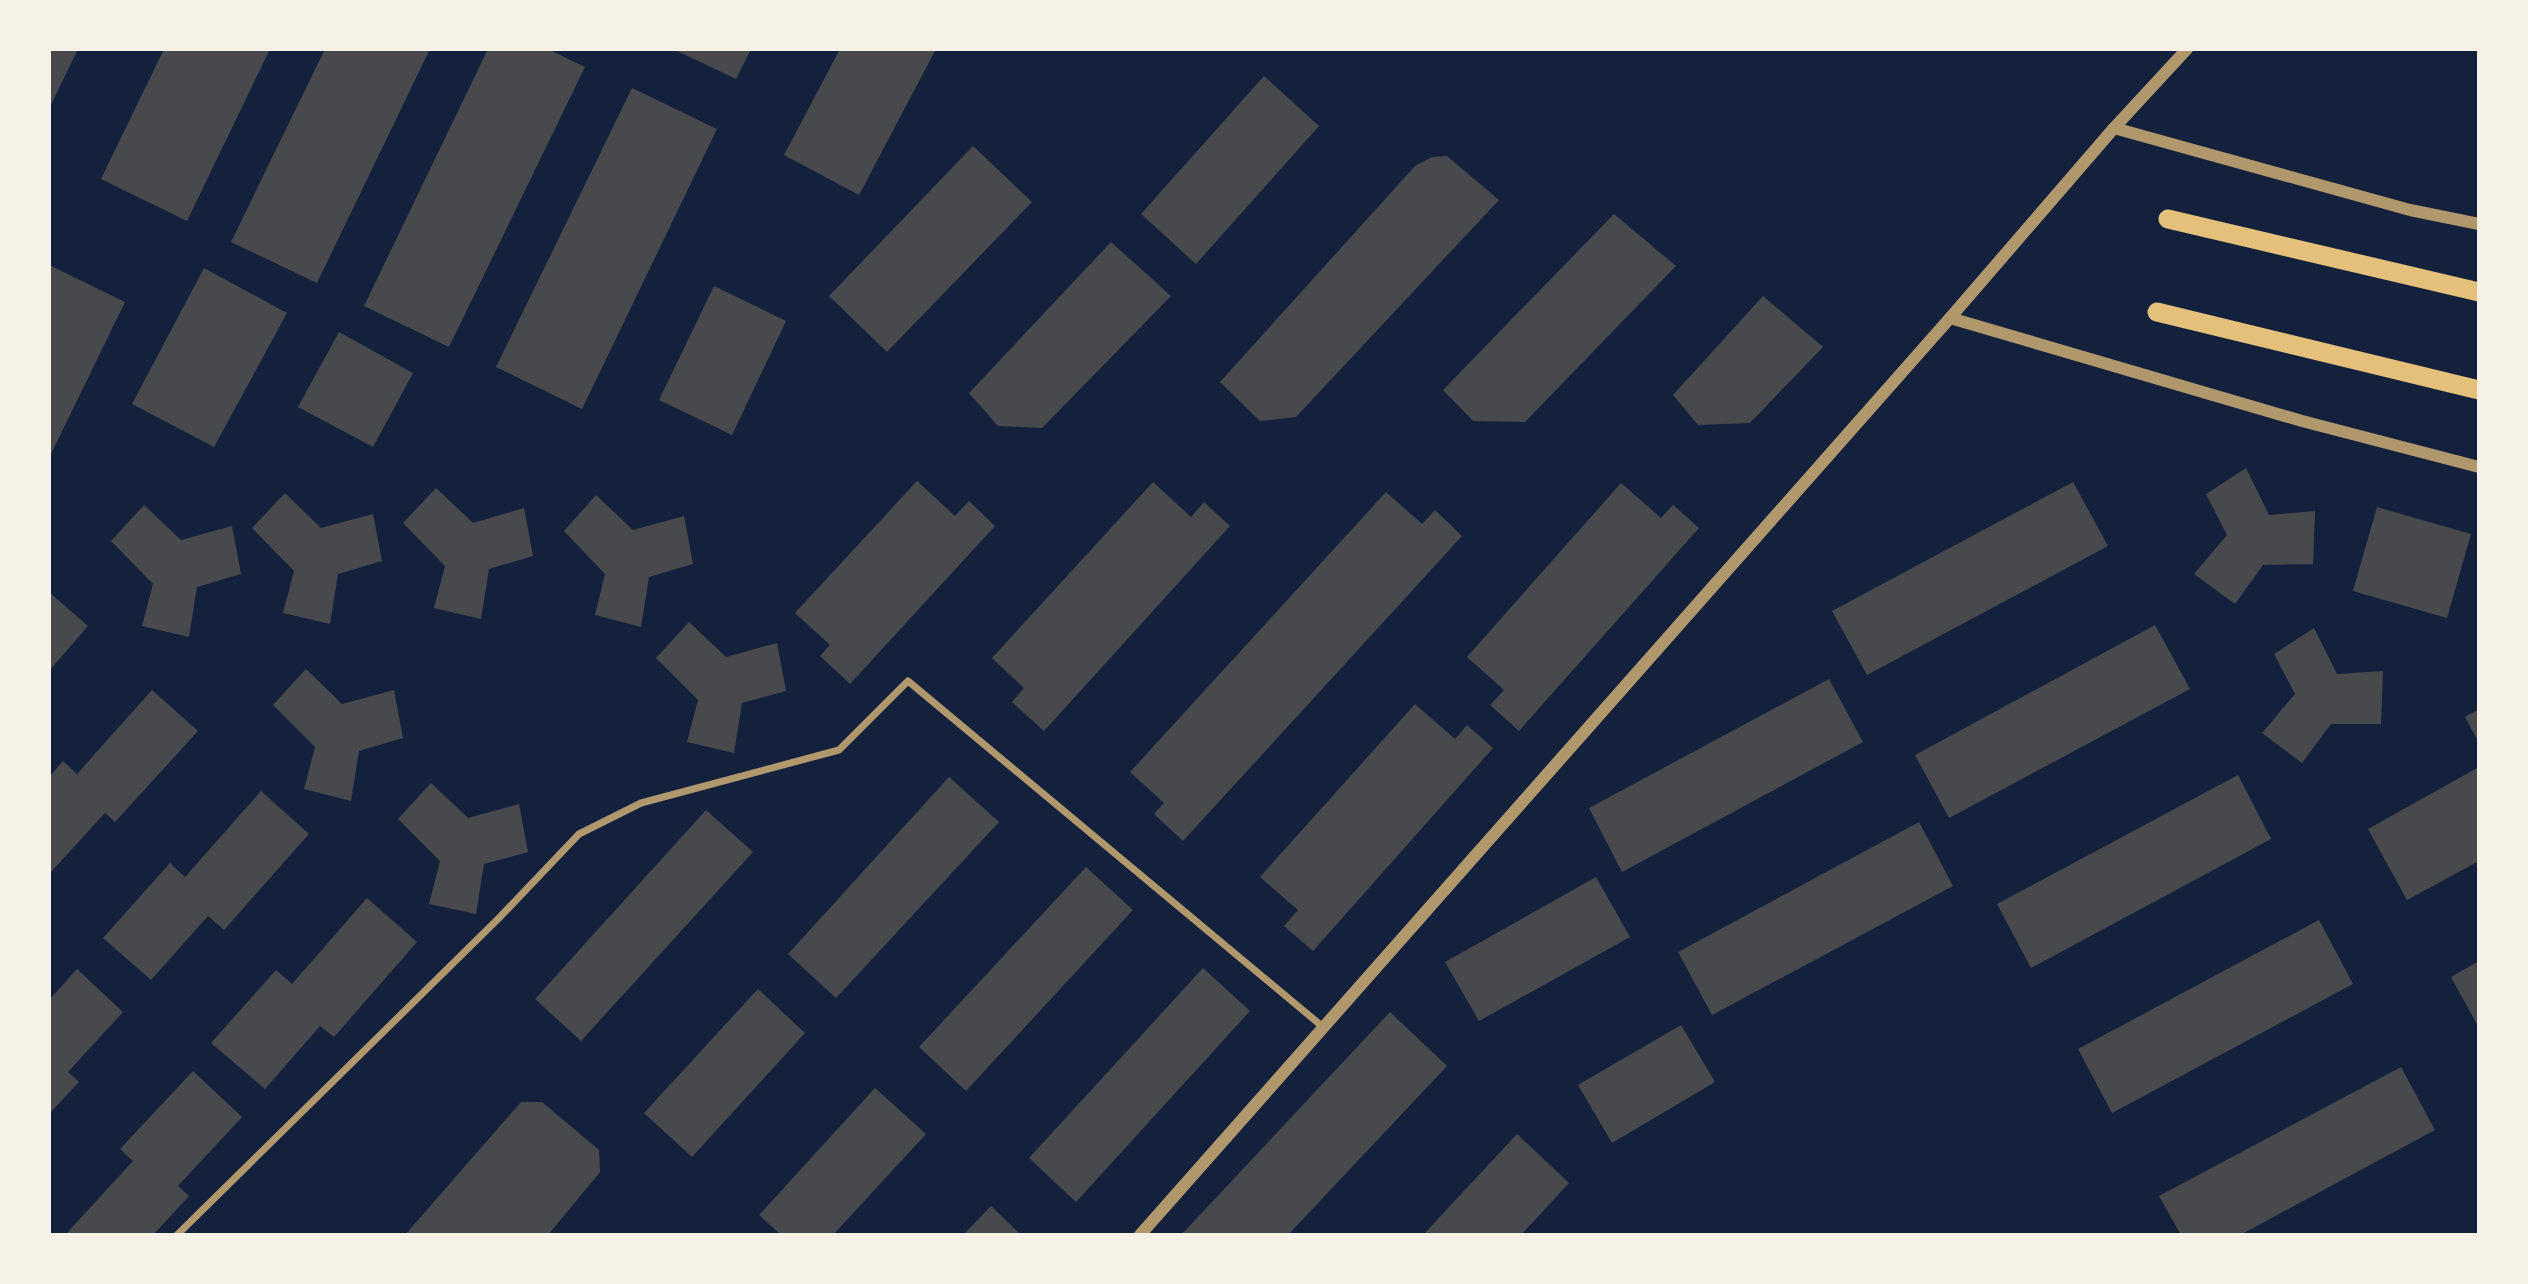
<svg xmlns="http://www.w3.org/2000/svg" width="2528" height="1284" viewBox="0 0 2528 1284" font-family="'Source Sans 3',sans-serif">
	<rect width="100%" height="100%" fill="#14213d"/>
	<g fill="#48494c">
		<polygon points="49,49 78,49 49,109"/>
		<polygon points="164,49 270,49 187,221 101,179"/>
		<polygon points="325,49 430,49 317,283 231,242"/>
		<polygon points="488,49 548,49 585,67 449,347 364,306"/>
		<polygon points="673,49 751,49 736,79"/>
		<polygon points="840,49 936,49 859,195 784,155"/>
		<polygon points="1264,76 1319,126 1196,264 1141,214"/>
		<polygon points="632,88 717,129 582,409 496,367"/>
		<polygon points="973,146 1032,202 887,352 829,296"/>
		<polygon points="1447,156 1499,200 1296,417 1260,421 1220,382 1415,166 1432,157"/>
		<polygon points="1614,214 1676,266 1525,422 1473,421 1443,390"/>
		<polygon points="1111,242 1171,296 1042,428 998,426 969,393"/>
		<polygon points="49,265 125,302 49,458"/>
		<polygon points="204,268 287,313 214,447 132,404"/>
		<polygon points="714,286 786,321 732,435 659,400"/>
		<polygon points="1763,296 1823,347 1750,423 1698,425 1673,395"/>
		<polygon points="339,332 413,373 373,447 298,407"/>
		<polygon points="2246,468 2269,515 2315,511 2313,564 2263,565 2235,604 2194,574 2227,535 2206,494"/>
		<polygon points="917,481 955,516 969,501 995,526 850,684 820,656 830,645 795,613"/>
		<polygon points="1153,482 1191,517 1204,502 1230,526 1044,731 1012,702 1024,688 992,658"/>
		<polygon points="2073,482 2108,546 1867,675 1832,611"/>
		<polygon points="1621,483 1661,518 1673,505 1699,528 1519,731 1490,705 1504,690 1467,657"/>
		<polygon points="436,488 473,523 524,508 533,556 489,569 481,619 434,608 445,566 403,523"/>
		<polygon points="1386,492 1422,524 1435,510 1462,536 1183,841 1154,814 1164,803 1130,772"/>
		<polygon points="285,493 321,528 373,514 382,561 338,574 330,624 283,613 294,571 252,528"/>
		<polygon points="596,495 633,530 684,516 693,564 649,577 641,627 595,615 605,574 564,531"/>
		<polygon points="144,505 181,540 232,526 241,574 197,587 189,637 142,626 153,584 111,541"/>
		<polygon points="2377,507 2471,534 2447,618 2353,591"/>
		<polygon points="49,592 88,626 49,671"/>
		<polygon points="689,622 726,657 777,643 786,691 742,703 734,753 687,742 698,700 656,658"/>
		<polygon points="2155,625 2190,689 1949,818 1915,755"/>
		<polygon points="2314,628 2337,674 2383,671 2381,724 2331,724 2302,763 2262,733 2295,694 2274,654"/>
		<polygon points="306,669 342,704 394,690 403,738 359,751 351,801 304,789 315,747 273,705"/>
		<polygon points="1829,679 1863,742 1622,872 1589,808"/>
		<polygon points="152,690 198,731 115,822 105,813 49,874 49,777 63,761 77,774"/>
		<polygon points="1415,704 1455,739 1467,725 1493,748 1313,951 1284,926 1298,910 1260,877"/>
		<polygon points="2479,709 2479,743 2465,717"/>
		<polygon points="2479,767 2479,861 2407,900 2368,829"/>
		<polygon points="2238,775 2271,839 2031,968 1997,904"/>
		<polygon points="949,777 999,822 836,998 788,954"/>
		<polygon points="431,783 468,818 519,804 528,852 484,864 476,914 429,904 440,861 398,819"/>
		<polygon points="261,791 309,834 224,930 208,916 151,980 103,938 170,863 185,877"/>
		<polygon points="706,810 753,852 581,1041 535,999"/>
		<polygon points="1919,822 1953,886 1712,1015 1678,952"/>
		<polygon points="1086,867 1133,910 966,1091 919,1047"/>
		<polygon points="1596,877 1630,937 1479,1021 1445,962"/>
		<polygon points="367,898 417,942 334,1037 320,1026 265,1089 211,1043 276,970 292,984"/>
		<polygon points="2319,920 2353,984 2112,1113 2078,1049"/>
		<polygon points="2479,961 2479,1028 2451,977"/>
		<polygon points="1203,968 1250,1011 1076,1202 1029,1158"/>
		<polygon points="77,969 123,1012 68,1072 79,1082 49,1114 49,1000"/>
		<polygon points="758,989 805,1033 692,1157 644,1113"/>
		<polygon points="1390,1012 1447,1066 1288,1235 1181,1235"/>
		<polygon points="1681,1025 1715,1082 1612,1143 1578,1085"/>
		<polygon points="2401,1067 2435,1130 2240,1235 2181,1235 2159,1196"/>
		<polygon points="193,1071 242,1117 178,1186 189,1196 153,1235 65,1235 133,1161 120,1149"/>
		<polygon points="875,1088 926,1134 833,1235 781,1235 759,1215"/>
		<polygon points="521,1102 542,1102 599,1150 600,1172 548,1235 405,1235"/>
		<polygon points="1517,1134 1569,1183 1521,1235 1423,1235"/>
		<polygon points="991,1206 1021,1235 963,1235"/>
	</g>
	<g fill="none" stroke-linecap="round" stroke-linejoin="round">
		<polyline stroke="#b1986c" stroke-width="7" points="177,1235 499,918 579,834 641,803 839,750 908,681 1323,1027"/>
		<g stroke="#b1986c" stroke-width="12">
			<polyline points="2114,128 2410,210 2479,224"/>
			<polyline points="1950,318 2302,421 2479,467"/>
			<polyline points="1140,1235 1950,318 2114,128 2187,49"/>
		</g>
		<g stroke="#e5c07b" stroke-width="19">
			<polyline points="2168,219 2479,292"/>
			<polyline points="2157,312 2479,390"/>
		</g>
	</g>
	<rect width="2528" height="1284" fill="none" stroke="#f6f1e7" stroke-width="102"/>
</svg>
